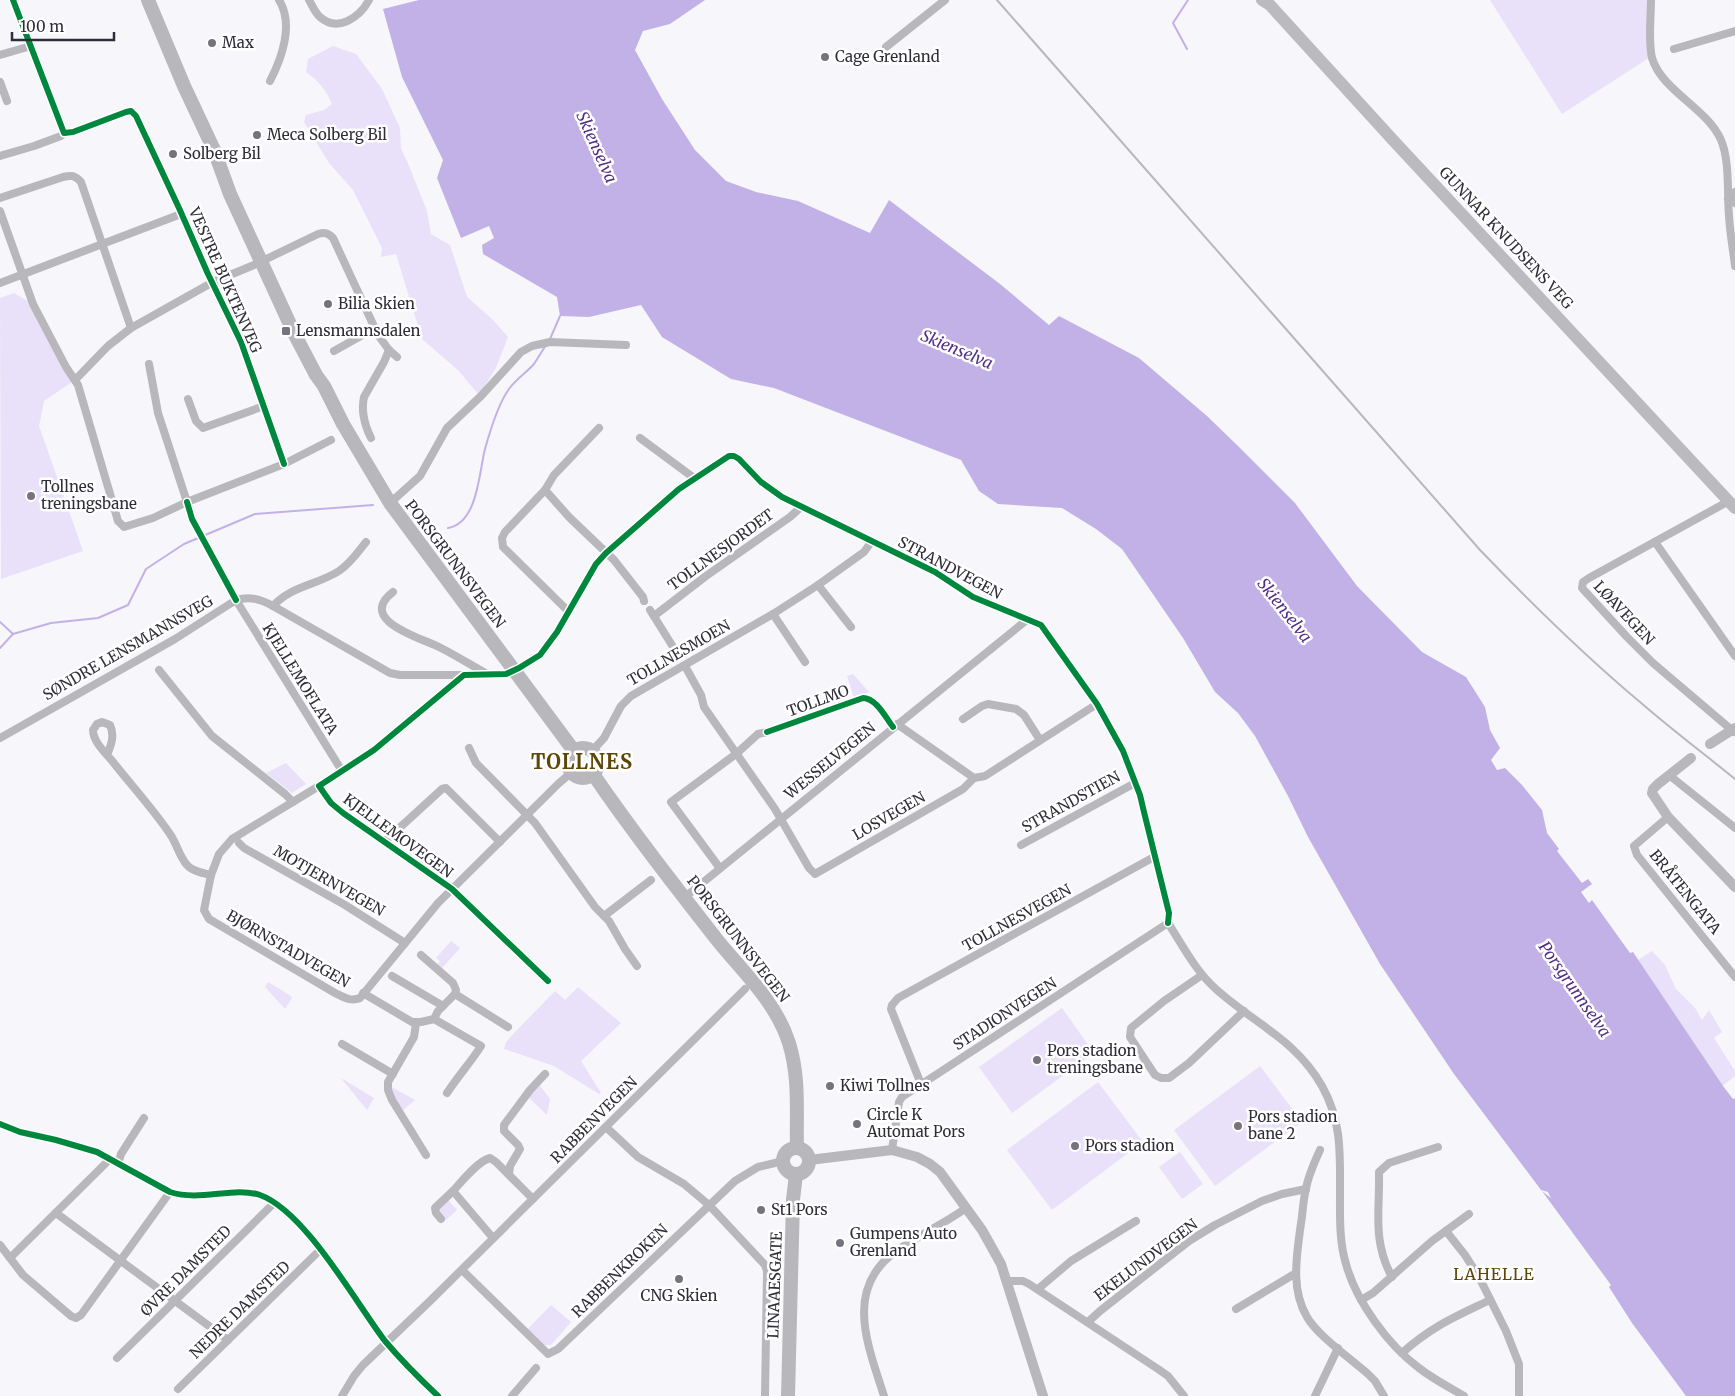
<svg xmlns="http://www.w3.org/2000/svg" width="1735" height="1396" viewBox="0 0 1735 1396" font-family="Merriweather,serif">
	<rect width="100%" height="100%" fill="#f7f6fb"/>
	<g fill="#e8e1f9">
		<polygon points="1490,0 1651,0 1652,56 1562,114"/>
		<path d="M 333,46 L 356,54 L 382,89 L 400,128 L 401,149 L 407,161 L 427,211 L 431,234 L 450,245 L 467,297 L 492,319 L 508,337 L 496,368 L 479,395 L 458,370 L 422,339 L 396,254 L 381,257 L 382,248 L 353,190 L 329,163 L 304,122 L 306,115 L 324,110 L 332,104 C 326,90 319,81 306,72 L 308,59 Z"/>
		<polygon points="14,293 33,304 75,380 44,401 39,426 83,551 1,579 0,298"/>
		<polygon points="853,674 869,692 854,698 847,676"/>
		<polygon points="286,763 306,784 292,793 266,773"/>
		<polygon points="451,941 460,948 442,968 438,964 440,961 436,958"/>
		<polygon points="1652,951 1665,965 1676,989 1695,1008 1702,1020 1709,1010 1722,1032 1714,1038 1735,1071 1735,1076 1721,1087 1635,962"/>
		<polygon points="268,982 291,996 292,998 285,1009 265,987"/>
		<polygon points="578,987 621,1023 581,1061 601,1093 599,1094 554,1066 504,1049 506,1042 517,1030 555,991 565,1000"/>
		<polygon points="1062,1008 1094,1053 1012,1113 979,1067"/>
		<polygon points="1260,1066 1302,1122 1215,1186 1174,1130"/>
		<polygon points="341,1078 374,1098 367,1110"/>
		<polygon points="1098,1082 1143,1142 1052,1210 1007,1150"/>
		<polygon points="538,1083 550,1099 547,1115 528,1097"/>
		<path d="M 390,1086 L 415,1100 L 403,1110 C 395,1105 393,1095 390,1086 Z"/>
		<polygon points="1180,1152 1203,1184 1182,1199 1159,1167"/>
		<polygon points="448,1200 457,1210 446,1220 438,1210"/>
		<polygon points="551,1305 571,1322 551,1345 543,1345 527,1330"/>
	</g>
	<polygon fill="#c2b1e7" points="419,0 705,0 670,24 643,31 635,50 662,99 695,150 726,181 756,192 798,201 870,233 889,200 1000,284 1049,325 1059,316 1139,358 1207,416 1238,446 1295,503 1357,586 1422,652 1466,677 1485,707 1490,730 1500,748 1491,760 1497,770 1505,768 1522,785 1542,810 1547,833 1559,849 1557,851 1582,883 1588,879 1592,884 1581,892 1589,903 1592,900 1630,953 1633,952 1723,1086 1733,1099 1735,1098 1735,1396 1686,1396 1632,1323 1609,1287 1611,1285 1542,1191 1551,1198 1548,1192 1541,1190 1454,1074 1380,964 1308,837 1288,796 1255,736 1238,713 1215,692 1183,638 1122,549 1096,529 1062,508 998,504 979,491 961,460 774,388 731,379 662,337 641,305 589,317 560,316 557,297 483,254 482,245 494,238 489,226 461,238 437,178 443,160 402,77 383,9"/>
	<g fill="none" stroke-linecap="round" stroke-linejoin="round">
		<g stroke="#c2b1e7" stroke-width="2">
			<polyline points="1187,49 1173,23 1188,0"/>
			<polyline points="550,339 560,316"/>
			<path d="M 448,528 C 478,523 479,472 485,449 C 490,431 498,404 509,389 C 516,379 526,373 534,364 C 538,358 542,351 546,345"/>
			<polyline points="0,622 13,634"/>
			<polyline points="0,648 13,634 51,623 98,618 128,605 146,569 184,544 255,514 373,505"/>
		</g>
		<g stroke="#b8b7bb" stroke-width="8">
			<polyline points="13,0 64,133 73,132 126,112 131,111 136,116 179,208 208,274 241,342 284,464"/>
			<path d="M 309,0 C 312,5 315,13 320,17 C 338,33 360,17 369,0"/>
			<path d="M 1651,0 C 1651,18 1648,40 1652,58 C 1662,91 1707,108 1721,140 C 1730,161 1727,193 1729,216 C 1730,233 1733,249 1735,266"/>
			<polyline points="886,47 945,0"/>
			<polyline points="1674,49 1735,31"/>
			<polyline points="0,55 31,46"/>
			<path d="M 270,81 C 282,58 294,24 279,0"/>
			<polyline points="0,82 7,101"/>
			<polyline points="0,156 34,146 61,136 64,133"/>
			<polyline points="1735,192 1728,199 1735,203"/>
			<path d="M 0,198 L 63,177 C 71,175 75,175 81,182 L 131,328"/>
			<polyline points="0,211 33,304 66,367 78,385 118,521 124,527 153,518 187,502 284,464 331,440"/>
			<polyline points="0,283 181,214"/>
			<polyline points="334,351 375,328"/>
			<polyline points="149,364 158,413 187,502"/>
			<path d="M 75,380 L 108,346 L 131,328 L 213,282 L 254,265 L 318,234 C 325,232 328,233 333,238 L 378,335 L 389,350 L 397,357"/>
			<polyline points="188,399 196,421 203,428 264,406"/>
			<path d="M 371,438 C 365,426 361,411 364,397 L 384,362 L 389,350"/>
			<polyline points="640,438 694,478"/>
			<polyline points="545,490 569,517 614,560 643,597 644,601"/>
			<polyline points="1729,501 1589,578 1583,582 1582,588 1627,637 1653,663 1734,732"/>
			<polyline points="390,503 420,476 447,428 481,396 521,352 532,346 550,342 626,345"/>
			<polyline points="1655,542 1735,656"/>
			<polyline points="818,585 851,627"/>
			<path d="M 393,592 C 356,620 421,638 439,647 C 455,655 471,665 487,674"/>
			<polyline points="236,600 342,771"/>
			<path d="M 273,606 C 291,586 317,585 339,571 C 350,564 358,552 366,542"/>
			<polyline points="650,610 675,650"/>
			<polyline points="568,611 503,547 502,538 505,532 545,490 554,475 599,428"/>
			<polyline points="773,614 805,662"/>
			<polyline points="654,616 706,576 790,517 802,506"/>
			<polyline points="685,666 701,695 704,707 775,809 809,868 815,874 963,789 974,778 985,776 1097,704"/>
			<polyline points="159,670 212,736 285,794 293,802"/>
			<polyline points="963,719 982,706 988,704 1016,709 1024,715 1040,740"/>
			<polyline points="897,724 974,778"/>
			<path d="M 0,738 L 175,639 L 236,600 C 250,596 260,599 273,606 L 390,673 L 400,675 L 464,675"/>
			<polyline points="469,748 476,763 535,823 595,907 609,921 625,949 637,966"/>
			<polyline points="592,751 604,738 621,706 631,696 773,614 818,585 864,552 872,541"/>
			<path d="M 107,755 C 111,745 115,736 110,725 L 102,722 L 97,724 L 93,730 C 93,742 106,753 113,762 C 132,786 153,809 170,834 C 177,844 179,856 187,865 C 192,871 203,873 211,875 L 219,854 L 232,839 L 319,786"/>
			<polyline points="1669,775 1735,828"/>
			<polyline points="1668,817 1634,846 1637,855 1735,977"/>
			<polyline points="384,842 442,789 446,788 500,842"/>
			<polyline points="239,843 244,848 345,905 405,943"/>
			<polyline points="1021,845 1135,783"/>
			<polyline points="719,867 671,802 736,754 758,734 767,732"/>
			<path d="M 211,875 L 204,910 L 209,919 L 335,993 C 343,997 351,1002 360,998 L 438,903 L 558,784 L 572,772"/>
			<polyline points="685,897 1028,619"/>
			<polyline points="604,916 651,880"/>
			<path d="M 1168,923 C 1183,946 1196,972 1217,990 C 1255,1024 1296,1040 1322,1086 C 1342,1122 1340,1153 1340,1193 C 1340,1216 1339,1241 1346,1264 C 1356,1301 1388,1345 1419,1368 C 1433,1379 1449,1387 1464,1396"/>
			<polyline points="1202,975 1164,1001 1131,1028 1130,1037 1155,1075 1161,1078 1169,1078 1189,1063 1244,1011"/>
			<polyline points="392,976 443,1006"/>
			<polyline points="548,981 452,889 343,813 331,803 319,786 374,750 464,675 506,674 519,668 540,655 557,632 596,564 606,553 679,489 729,456 734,456 739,459 761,482 782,497 935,572 973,597 1041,625 1097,704 1123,751 1140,795 1144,812 1169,913 1168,923"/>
			<polyline points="363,993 412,1022 421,1022 434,1019 438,1011 455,994 456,990 453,983 421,955"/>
			<polyline points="455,994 508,1027"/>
			<path d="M 434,1019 L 481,1046 C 471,1062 458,1076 447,1093"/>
			<polyline points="416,1023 414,1037 388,1082 388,1090 392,1100 426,1155"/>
			<polyline points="342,1044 393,1074"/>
			<polyline points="921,1084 891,1009 892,1005 898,998 1154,857"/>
			<path d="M 0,1124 L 20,1132 L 56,1140 L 97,1152 L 170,1192 C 201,1202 233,1186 260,1195 C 305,1211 356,1303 385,1341 C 401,1360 420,1379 438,1396"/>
			<polyline points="607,1128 638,1157 684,1184 709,1205 765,1265 767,1271 765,1396"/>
			<polyline points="892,1150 899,1102 902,1097 1168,923"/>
			<path d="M 1320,1150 C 1314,1163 1308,1176 1306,1189 C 1303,1200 1303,1212 1301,1223 C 1297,1254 1290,1288 1307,1317 C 1317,1335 1351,1359 1368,1374 L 1375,1381 L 1384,1396"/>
			<polyline points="118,1164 121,1154 144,1118"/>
			<polyline points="509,1174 510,1166 520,1149 518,1145 504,1131 504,1125 530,1090 545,1074"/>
			<polyline points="56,1213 228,1340"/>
			<polyline points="441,1219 436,1213 435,1208 453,1191"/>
			<polyline points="1446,1231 1465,1255 1479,1277 1506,1331 1519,1364 1519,1396"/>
			<path d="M 493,1238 L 453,1191 C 462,1181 478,1161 490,1158 L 496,1162 L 533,1199"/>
			<polyline points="0,1245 23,1275 71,1316 76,1318 81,1315 170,1192"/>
			<polyline points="10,1258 110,1159"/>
			<polyline points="462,1270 548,1354 558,1349 735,1181 758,1167 783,1161"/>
			<path d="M 1392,1277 C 1372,1241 1380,1210 1379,1172 L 1389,1163 L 1438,1147"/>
			<polyline points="1008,1281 1023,1281 1029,1284 1158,1369 1168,1376 1184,1396"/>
			<polyline points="1038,1289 1071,1261 1136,1221"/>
			<polyline points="1361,1300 1373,1293 1432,1241 1469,1214"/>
			<polyline points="1236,1309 1296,1273"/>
			<polyline points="1088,1322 1100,1311 1189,1241 1215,1225 1262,1201 1282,1194 1306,1189"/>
			<path d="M 1402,1353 C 1432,1326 1455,1317 1490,1300"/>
			<polyline points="117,1358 274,1203"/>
			<polyline points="178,1389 320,1250"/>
			<polyline points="342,1396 354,1376 363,1365 430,1301 745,989"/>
			<polyline points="512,1396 536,1368"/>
			<path d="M 884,1396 C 869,1348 843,1290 895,1252 C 917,1236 944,1224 966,1208"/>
			<polyline points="1315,1396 1338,1348"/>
		</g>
		<g stroke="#b8b7bb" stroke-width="10">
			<polyline points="1710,744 1735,728"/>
			<polyline points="1691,758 1658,784 1653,789 1652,793 1668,817 1735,887"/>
			<polyline points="809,1160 892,1150 917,1157 930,1164 940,1172 982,1230 1001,1264 1043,1396"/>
		</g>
		<polyline stroke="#bbbabf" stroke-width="12" points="1262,0 1270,5 1392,139 1735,508"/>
		<g stroke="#b8b8bc" stroke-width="14">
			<polyline points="148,0 184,86 214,150 230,194 294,333 316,375 324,386 343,424 390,503 574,751"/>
			<circle cx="583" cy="763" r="15"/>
			<path d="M 593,774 C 632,831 675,886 718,941 C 744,973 776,1002 789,1043 C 800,1079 796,1112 797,1148"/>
			<circle cx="796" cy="1161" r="13"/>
			<polyline points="788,1396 793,1200 796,1174"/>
		</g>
		<path stroke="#b8b7bb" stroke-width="2" d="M 997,0 L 1480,550 C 1531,603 1584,655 1640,702 C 1671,729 1703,753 1735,779"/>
		<defs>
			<g id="cycleway">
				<polyline points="13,0 64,133 73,132 126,112 131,111 136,116 179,208 208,274 241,342 284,464"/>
				<polyline points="187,502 192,519 236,600"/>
				<path d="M 767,732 L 863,698 C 876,698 886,718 893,727"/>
				<polyline points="548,981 452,889 343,813 331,803 319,786 374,750 464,675 506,674 519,668 540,655 557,632 596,564 606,553 679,489 729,456 734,456 739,459 761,482 782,497 935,572 973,597 1041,625 1097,704 1123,751 1140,795 1144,812 1169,913 1168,923"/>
				<path d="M 0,1124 L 20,1132 L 56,1140 L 97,1152 L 170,1192 C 201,1202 233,1186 260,1195 C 305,1211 356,1303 385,1341 C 401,1360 420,1379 438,1396"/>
			</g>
		</defs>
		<use href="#cycleway" stroke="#fff" stroke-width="9"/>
		<use href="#cycleway" stroke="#00873e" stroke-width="6"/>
	</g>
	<g fill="#76737c" stroke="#fff" stroke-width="2">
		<circle cx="212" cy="43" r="5"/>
		<circle cx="825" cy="57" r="5"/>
		<circle cx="257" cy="135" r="5"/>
		<circle cx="173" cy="154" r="5"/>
		<circle cx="328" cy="304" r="5"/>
		<rect x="281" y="326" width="10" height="10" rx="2.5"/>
		<circle cx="31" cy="496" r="5"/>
		<circle cx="1037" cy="1060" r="5"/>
		<circle cx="830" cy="1086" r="5"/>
		<circle cx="857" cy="1124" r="5"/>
		<circle cx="1238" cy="1126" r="5"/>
		<circle cx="1075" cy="1146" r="5"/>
		<circle cx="761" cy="1210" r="5"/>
		<circle cx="840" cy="1243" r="5"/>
		<circle cx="679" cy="1279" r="5"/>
	</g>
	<g text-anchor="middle" stroke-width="5" stroke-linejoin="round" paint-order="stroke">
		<g font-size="15" fill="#302d38" stroke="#fff" text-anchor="start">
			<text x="222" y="48">Max</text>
			<text x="835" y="62">Cage Grenland</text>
			<text x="267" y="140">Meca Solberg Bil</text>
			<text x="183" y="159">Solberg Bil</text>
			<text x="338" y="309">Bilia Skien</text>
			<text x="296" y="336">Lensmannsdalen</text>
			<text x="41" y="492">Tollnes<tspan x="41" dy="17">treningsbane</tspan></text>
			<text x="1047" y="1056">Pors stadion<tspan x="1047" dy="17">treningsbane</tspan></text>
			<text x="840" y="1091">Kiwi Tollnes</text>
			<text x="867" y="1120">Circle K<tspan x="867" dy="17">Automat Pors</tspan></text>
			<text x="1248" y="1122">Pors stadion<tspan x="1248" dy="17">bane 2</tspan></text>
			<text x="1085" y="1151">Pors stadion</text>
			<text x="771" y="1215">St1 Pors</text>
			<text x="850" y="1239">Gumpens Auto<tspan x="850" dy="17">Grenland</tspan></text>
			<text x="679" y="1301" text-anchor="middle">CNG Skien</text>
		</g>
		<g font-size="15" fill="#302d38" stroke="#fff">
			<text transform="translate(1506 238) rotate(47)" y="5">GUNNAR KNUDSENS VEG</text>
			<text transform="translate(225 280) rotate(66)" y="5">VESTRE BUKTENVEG</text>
			<text transform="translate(721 550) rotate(-36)" y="5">TOLLNESJORDET</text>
			<text transform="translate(455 564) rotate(53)" y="5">PORSGRUNNSVEGEN</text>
			<text transform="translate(950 568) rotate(28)" y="5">STRANDVEGEN</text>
			<text transform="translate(1624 613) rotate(47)" y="5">LØAVEGEN</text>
			<text transform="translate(128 648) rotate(-30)" y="5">SØNDRE LENSMANNSVEG</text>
			<text transform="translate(679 653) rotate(-30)" y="5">TOLLNESMOEN</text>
			<text transform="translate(300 679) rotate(58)" y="5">KJELLEMOFLATA</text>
			<text transform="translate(818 701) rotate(-20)" y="5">TOLLMO</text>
			<text transform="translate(830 761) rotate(-39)" y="5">WESSELVEGEN</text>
			<text transform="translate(1071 802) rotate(-29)" y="5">STRANDSTIEN</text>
			<text transform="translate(889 816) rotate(-30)" y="5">LOSVEGEN</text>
			<text transform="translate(398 836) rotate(36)" y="5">KJELLEMOVEGEN</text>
			<text transform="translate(329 881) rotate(30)" y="5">MOTJERNVEGEN</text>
			<text transform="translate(1685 892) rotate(51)" y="5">BRÅTENGATA</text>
			<text transform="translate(1017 918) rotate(-29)" y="5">TOLLNESVEGEN</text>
			<text transform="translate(738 939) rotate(52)" y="5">PORSGRUNNSVEGEN</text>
			<text transform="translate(288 949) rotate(30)" y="5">BJØRNSTADVEGEN</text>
			<text transform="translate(1005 1014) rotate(-33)" y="5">STADIONVEGEN</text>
			<text transform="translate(594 1120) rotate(-45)" y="5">RABBENVEGEN</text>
			<text transform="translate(1146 1260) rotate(-37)" y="5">EKELUNDVEGEN</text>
			<text transform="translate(186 1271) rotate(-45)" y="5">ØVRE DAMSTED</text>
			<text transform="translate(620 1271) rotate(-44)" y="5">RABBENKROKEN</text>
			<text transform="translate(775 1285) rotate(-88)" y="5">LINAAESGATE</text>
			<text transform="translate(240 1310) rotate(-44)" y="5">NEDRE DAMSTED</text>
		</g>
		<g font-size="16" font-style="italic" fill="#502e85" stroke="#fff">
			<text transform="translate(597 147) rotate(66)" y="6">Skienselva</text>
			<text transform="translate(957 349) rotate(23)" y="6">Skienselva</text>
			<text transform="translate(1285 610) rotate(52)" y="6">Skienselva</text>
			<text transform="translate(1575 989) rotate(55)" y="6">Porsgrunnselva</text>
		</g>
		<g font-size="16" letter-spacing="1" fill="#5c4707" stroke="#fff">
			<text x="1494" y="1280">LAHELLE</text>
		</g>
		<g font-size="20" font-weight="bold" letter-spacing="1" fill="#5c4707" stroke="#fff">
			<text x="582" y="769">TOLLNES</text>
		</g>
	</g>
	<path d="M12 32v8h102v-8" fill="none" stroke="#302d38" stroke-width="2.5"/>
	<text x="20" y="32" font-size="15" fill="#302d38" stroke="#ffffff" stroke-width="4" paint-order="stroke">100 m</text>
</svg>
